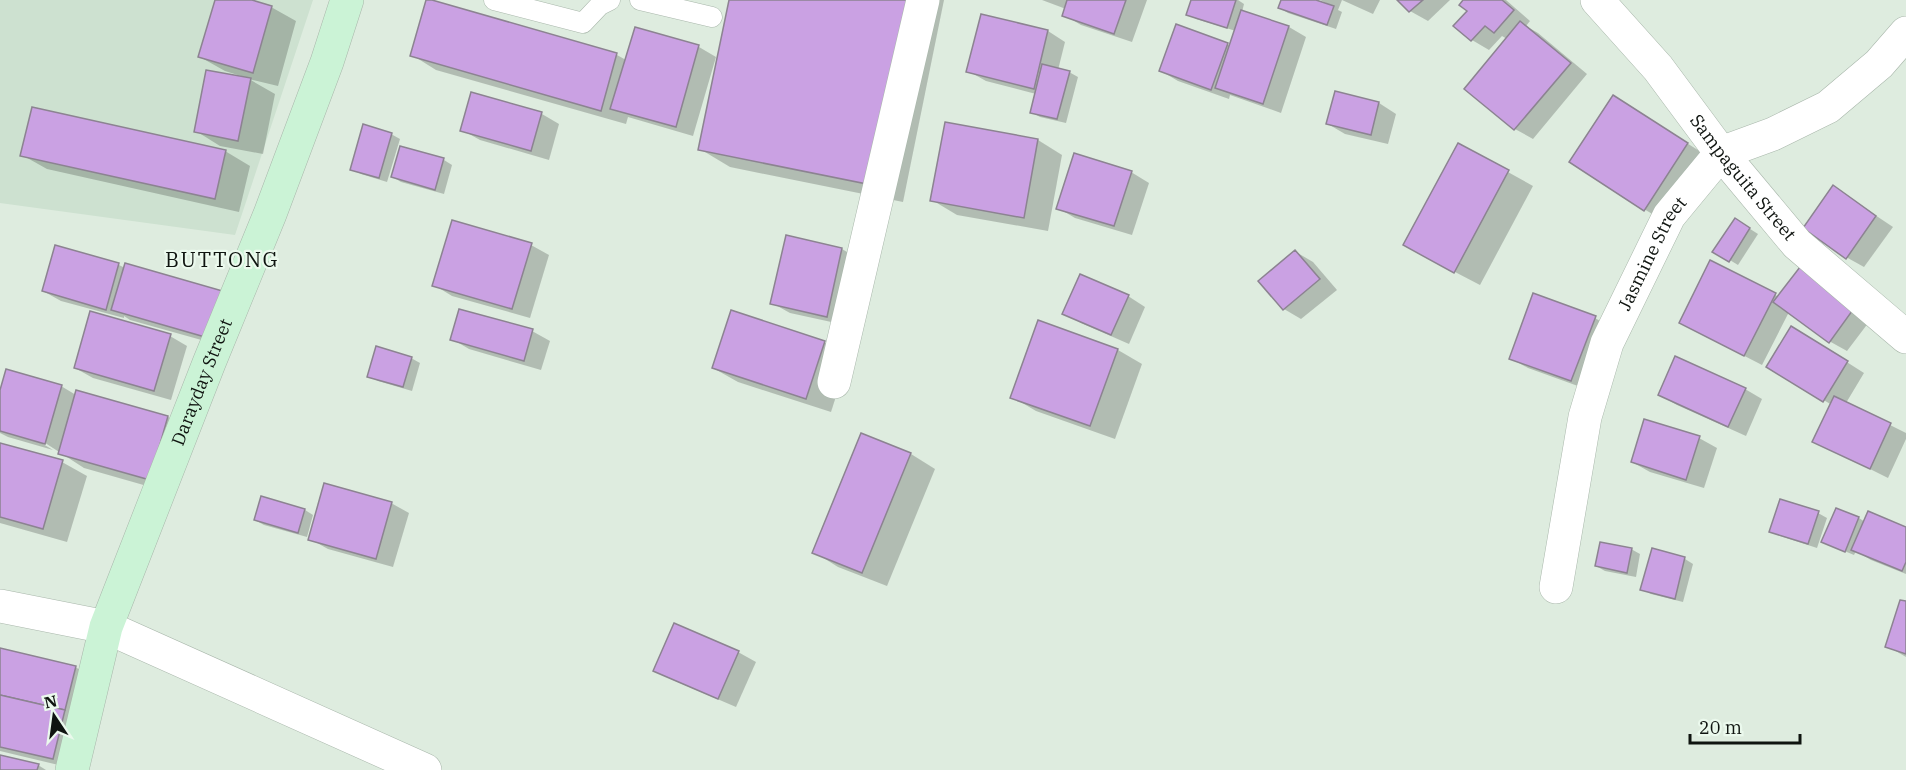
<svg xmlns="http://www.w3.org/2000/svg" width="1906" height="770" viewBox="0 0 1906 770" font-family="'IBM Plex Serif',serif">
	<rect width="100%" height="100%" fill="#deecdf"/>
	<polygon fill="#cde1d0" points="0,0 313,0 235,235 0,203"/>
	<g fill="#0003">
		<polygon points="217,0 247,0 271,7 296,21 278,86 249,79 275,94 263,154 220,146 196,131 241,76 225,71 200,57"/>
		<polygon points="427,0 617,55 626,60 636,28 699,47 716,57 693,136 628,117 626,124 436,70 412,55"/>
		<polygon points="731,0 944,0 903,202 730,167 700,149"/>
		<polygon points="1042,0 1147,0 1132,42 1081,25 1064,15 1066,9"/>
		<polygon points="1192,0 1238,0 1244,4 1242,12 1289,27 1306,37 1281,113 1230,95 1229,99 1178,81 1161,71 1227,44 1231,46 1236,31 1196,19 1188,14"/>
		<polygon points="1282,0 1311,0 1325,5 1326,3 1320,0 1380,0 1373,14 1342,0 1338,10 1342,12 1336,29 1288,13 1280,8"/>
		<polygon points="1400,0 1450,0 1428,21 1410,11"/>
		<polygon points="1465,0 1506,0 1530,21 1526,26 1538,33 1587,74 1533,139 1515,129 1466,89 1507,39 1502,36 1489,50 1472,40 1455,26 1469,11"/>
		<polygon points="982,15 1048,31 1065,42 1058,70 1069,72 1078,77 1066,123 1040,117 1031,112 1036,94 986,81 968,71"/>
		<polygon points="472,94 542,114 559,124 549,160 480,140 462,130"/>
		<polygon points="1614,97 1712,159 1669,224 1644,209"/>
		<polygon points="1379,103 1396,114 1388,144 1345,134 1328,124"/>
		<polygon points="391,134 400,139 387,182 361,174 352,169"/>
		<polygon points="1038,140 1062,155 1048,231 957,215 932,200"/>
		<polygon points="1459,145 1533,186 1480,285 1430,259"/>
		<polygon points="225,151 250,166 239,212 47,169 22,155"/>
		<polygon points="444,160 452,165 444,194 401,182 393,177"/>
		<polygon points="1131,172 1149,183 1132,235 1075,218 1058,208"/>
		<polygon points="1833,187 1893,227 1864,267 1846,257"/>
		<polygon points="1744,225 1758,234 1738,265 1715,251"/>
		<polygon points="787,237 842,249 859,259 845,325 790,313 772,303"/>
		<polygon points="531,245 549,255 530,318 452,296 434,285"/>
		<polygon points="56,247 119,265 125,268 230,348 130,320 124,316 124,318 61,301 43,291"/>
		<polygon points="1296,252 1313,262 1337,290 1301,319 1284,309"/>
		<polygon points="1711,262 1779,297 1800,269 1872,318 1847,351 1829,341 1789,312 1762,365 1698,332"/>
		<polygon points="1128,296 1145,307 1129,344 1081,323 1064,313"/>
		<polygon points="1595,318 1612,328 1589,390 1528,368 1510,358"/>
		<polygon points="1039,322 1118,350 1142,364 1115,439 1036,411 1012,397"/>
		<polygon points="532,331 550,341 541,370 469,349 452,339"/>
		<polygon points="170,336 187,346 171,400 93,378 75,368"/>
		<polygon points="1809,338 1864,373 1846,403 1906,433 1906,439 1888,478 1814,441 1832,405 1768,367"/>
		<polygon points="824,342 849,356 831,412 738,382 713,368"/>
		<polygon points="411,358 420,363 412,391 378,381 369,376"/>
		<polygon points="61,386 76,395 77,392 168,417 193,432 175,494 84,468 39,439 38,441 53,450 8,437 0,433 0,395"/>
		<polygon points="1745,389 1762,399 1746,436 1677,405 1660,395"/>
		<polygon points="861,435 911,454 935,469 887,586 838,567 814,552"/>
		<polygon points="1699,438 1717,448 1704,488 1650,472 1632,462"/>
		<polygon points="0,444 62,462 87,476 67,542 0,523"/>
		<polygon points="262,498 305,510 313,515 307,537 264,525 255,520"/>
		<polygon points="1781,501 1818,513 1827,518 1817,548 1780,536 1771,531"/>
		<polygon points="391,503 409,513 393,567 328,549 310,539"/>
		<polygon points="1859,518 1865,522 1906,529 1906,574 1871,560 1856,551 1854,555 1823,542"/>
		<polygon points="1631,549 1640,554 1636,577 1605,571 1596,566"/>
		<polygon points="1653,550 1685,559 1693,564 1683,602 1651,594 1642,589"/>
		<polygon points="1906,603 1906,657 1887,646"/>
		<polygon points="0,650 75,667 93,677 71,768 0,751"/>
		<polygon points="738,652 756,662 736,707 673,680 655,670"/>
		<polygon points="0,757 38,765 46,770 0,770"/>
	</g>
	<g fill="#caa1e3" stroke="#8c8391" stroke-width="1.5">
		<polygon points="215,0 252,0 272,6 253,73 198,57"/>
		<polygon points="426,0 432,0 617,53 601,111 410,56"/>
		<polygon points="729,0 910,0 872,185 698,150"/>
		<polygon points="1067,0 1126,0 1114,34 1062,16"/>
		<polygon points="1191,0 1236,0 1227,28 1186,15"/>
		<polygon points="1281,0 1316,0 1334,6 1327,25 1278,8"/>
		<polygon points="1397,0 1423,0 1409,12"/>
		<polygon points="1463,0 1502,0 1514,10 1494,33 1485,26 1471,41 1453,26 1467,11 1459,5"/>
		<polygon points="1241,10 1289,26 1263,104 1215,88"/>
		<polygon points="981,14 1048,30 1034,89 966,72"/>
		<polygon points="1520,21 1571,63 1514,130 1464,89"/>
		<polygon points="1176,24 1228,43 1211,90 1159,71"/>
		<polygon points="635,27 699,45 676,127 610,109"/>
		<polygon points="1042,64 1070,71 1057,119 1030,113"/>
		<polygon points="206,70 251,78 238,141 194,132"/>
		<polygon points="1335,91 1379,102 1371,135 1326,124"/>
		<polygon points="471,92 542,112 531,151 460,131"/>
		<polygon points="1613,95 1688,143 1644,211 1569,162"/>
		<polygon points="32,107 226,150 215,199 20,156"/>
		<polygon points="945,122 1038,139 1024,218 930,201"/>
		<polygon points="363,124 392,133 379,178 350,170"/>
		<polygon points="1458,143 1509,170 1454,273 1403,245"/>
		<polygon points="400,146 444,158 435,190 391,177"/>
		<polygon points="1074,153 1132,171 1114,226 1056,209"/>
		<polygon points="1833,185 1876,216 1846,259 1803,228"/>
		<polygon points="1735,218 1750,228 1729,262 1712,252"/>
		<polygon points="452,220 532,243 512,309 432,286"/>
		<polygon points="786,235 842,248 827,317 770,304"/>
		<polygon points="55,245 119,263 106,310 42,291"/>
		<polygon points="1295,250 1320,279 1283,310 1258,281"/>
		<polygon points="1710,260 1776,293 1744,356 1679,323"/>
		<polygon points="125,263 226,292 212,339 111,310"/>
		<polygon points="1800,267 1855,307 1829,343 1773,302"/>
		<polygon points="1080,274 1129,295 1111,335 1062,314"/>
		<polygon points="1533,293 1596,316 1571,381 1509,359"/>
		<polygon points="459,309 533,329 524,361 450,340"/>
		<polygon points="731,310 825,341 806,399 712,368"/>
		<polygon points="90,311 171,334 154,391 74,368"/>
		<polygon points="1038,320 1118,349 1090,426 1010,398"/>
		<polygon points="1791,326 1848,361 1823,402 1766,367"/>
		<polygon points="376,346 412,357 403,387 367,377"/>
		<polygon points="1675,356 1746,388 1728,427 1658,395"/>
		<polygon points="6,369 62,385 45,444 0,431 0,390"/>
		<polygon points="76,390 168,416 150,480 58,454"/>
		<polygon points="1834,396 1891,423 1870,469 1812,442"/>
		<polygon points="1644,419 1700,436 1686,480 1631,462"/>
		<polygon points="861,433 911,453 862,573 812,553"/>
		<polygon points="0,443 63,460 43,529 0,517"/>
		<polygon points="324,483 392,502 376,559 308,540"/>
		<polygon points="261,496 305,509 298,533 254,520"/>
		<polygon points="1780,499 1819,511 1808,544 1769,532"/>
		<polygon points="1836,508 1859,517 1845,552 1821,542"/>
		<polygon points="1868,511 1906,527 1906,562 1902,571 1851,550"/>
		<polygon points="1600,542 1632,548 1627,573 1595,566"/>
		<polygon points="1652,548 1685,557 1675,599 1640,590"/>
		<polygon points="1900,600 1906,601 1906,654 1885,647"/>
		<polygon points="674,623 739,651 718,699 653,671"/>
		<polygon points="0,648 76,666 65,710 0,695"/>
		<polygon points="0,695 65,710 53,759 0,747"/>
		<polygon points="0,755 39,764 37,770 0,770"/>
	</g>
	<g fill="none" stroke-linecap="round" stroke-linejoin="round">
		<defs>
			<g id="lane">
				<polyline points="494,0 583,23 600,5 610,0"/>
				<polyline points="640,0 712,17"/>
			</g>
			<g id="street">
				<path id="s1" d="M 1597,0 L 1658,68 L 1721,153 L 1797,244 L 1906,337"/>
				<polyline points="834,382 923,0"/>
				<path id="s2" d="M 1556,587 L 1585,417 L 1607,343 L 1669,216 L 1721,153 L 1773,134 L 1828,107 L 1879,64 L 1906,33"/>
				<polyline points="0,606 106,627 425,770"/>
			</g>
			<g id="secondary">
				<path id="s3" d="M 72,770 L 106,627 L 209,363 L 270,214 L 327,62 L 347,0"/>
			</g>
		</defs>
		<use href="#lane" stroke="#a9b7ab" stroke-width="21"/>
		<use href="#street" stroke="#a9b7ab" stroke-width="34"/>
		<use href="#secondary" stroke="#a9b7ab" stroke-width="34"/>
		<use href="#lane" stroke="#fff" stroke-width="20"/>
		<use href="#street" stroke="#fff" stroke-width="33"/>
		<use href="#secondary" stroke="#cbf3d6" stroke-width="33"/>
	</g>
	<g text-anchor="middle" stroke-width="4.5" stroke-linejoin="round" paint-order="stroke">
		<g font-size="18" fill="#0f1410" stroke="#ebf9ed">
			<text dy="6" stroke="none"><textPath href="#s1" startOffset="230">Sampaguita Street</textPath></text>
			<text dy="6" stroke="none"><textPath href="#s2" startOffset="350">Jasmine Street</textPath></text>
			<text dy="6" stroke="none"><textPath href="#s3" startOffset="410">Darayday Street</textPath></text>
		</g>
		<g font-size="21" letter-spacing="1.5" fill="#0f1410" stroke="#ebf9ed">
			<text x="222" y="267">BUTTONG</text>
		</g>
	</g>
	<g transform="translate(54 716) rotate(347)" stroke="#ebf9ed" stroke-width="4.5" paint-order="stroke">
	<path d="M0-4.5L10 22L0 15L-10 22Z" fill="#0f1410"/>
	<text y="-9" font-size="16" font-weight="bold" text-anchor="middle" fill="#0f1410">N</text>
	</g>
	<path d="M1690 734v9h110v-9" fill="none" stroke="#0f1410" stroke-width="3"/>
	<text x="1699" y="734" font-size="18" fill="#0f1410" stroke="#ebf9ed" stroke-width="4.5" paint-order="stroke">20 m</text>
</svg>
